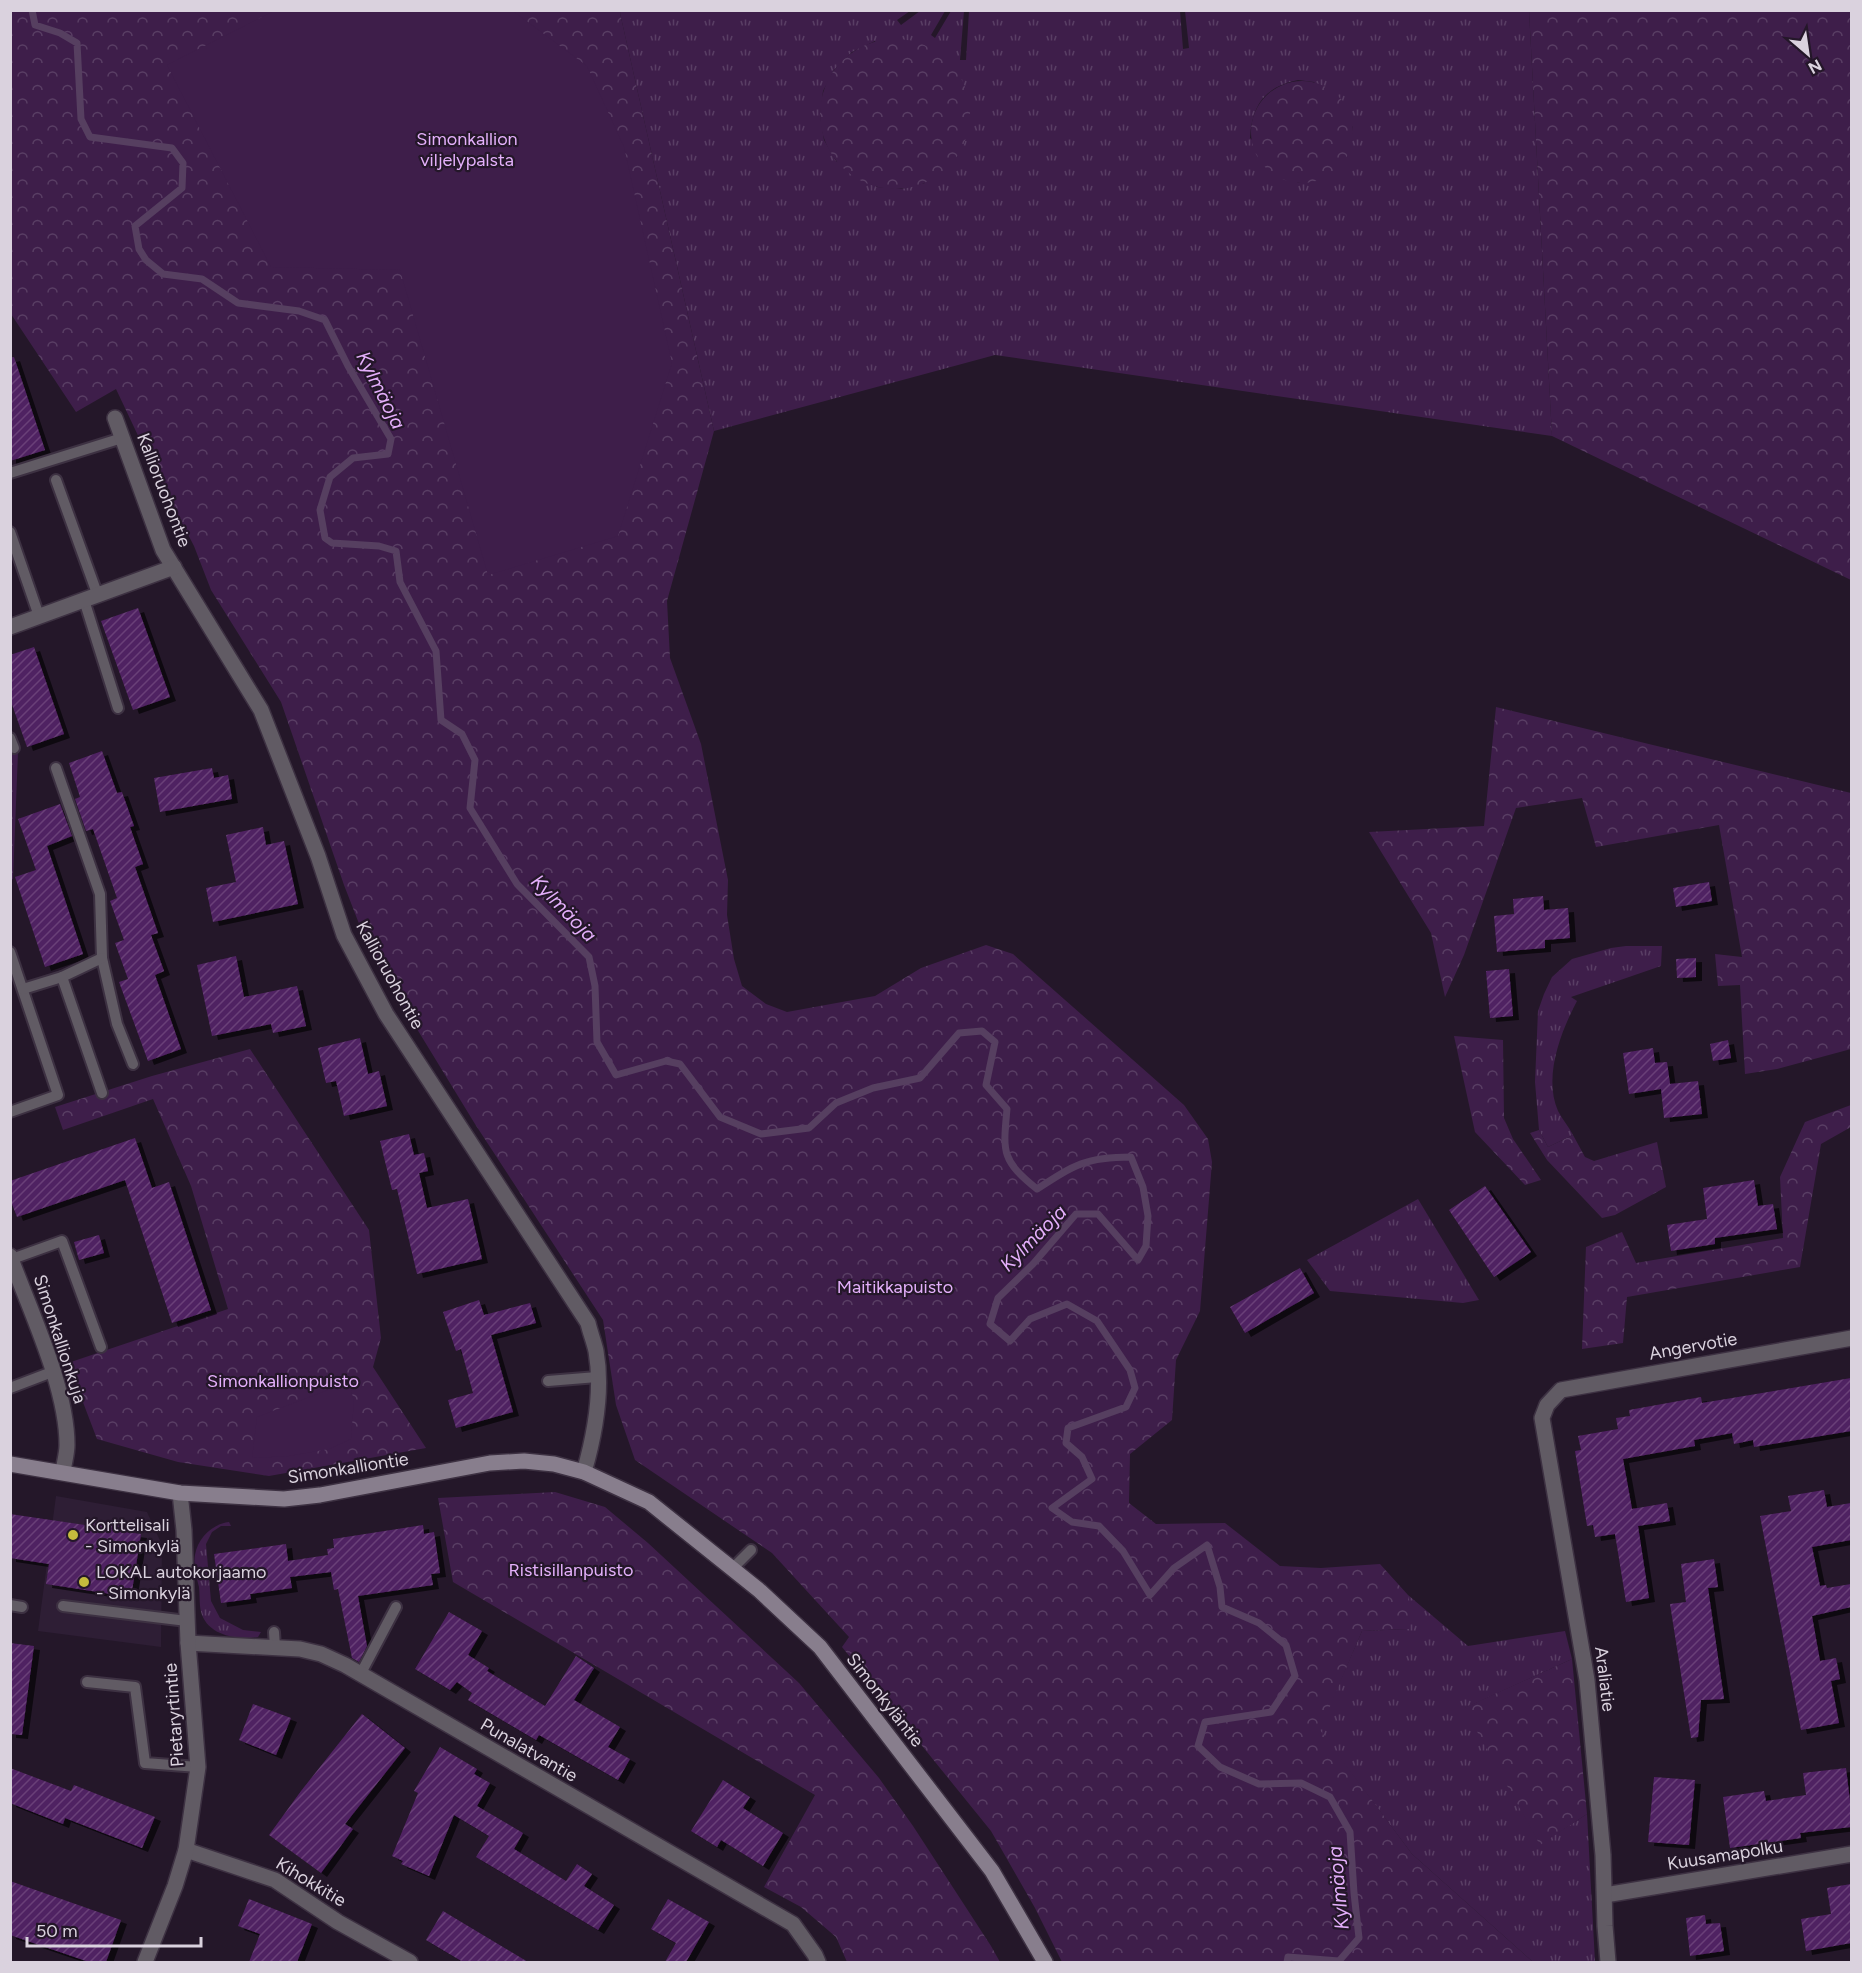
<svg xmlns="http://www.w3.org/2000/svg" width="1862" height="1973" viewBox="0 0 1862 1973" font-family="Figtree,sans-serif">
	<defs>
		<pattern id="grass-tufts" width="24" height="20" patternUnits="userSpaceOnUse" patternTransform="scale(1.5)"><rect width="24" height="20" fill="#3e1e4a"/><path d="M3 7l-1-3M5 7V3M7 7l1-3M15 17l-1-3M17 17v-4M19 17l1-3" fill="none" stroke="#593e64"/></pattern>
		<pattern id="forest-crowns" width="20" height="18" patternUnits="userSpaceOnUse" patternTransform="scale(1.5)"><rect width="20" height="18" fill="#3e1e4a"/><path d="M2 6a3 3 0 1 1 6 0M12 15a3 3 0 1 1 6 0" fill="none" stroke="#593e64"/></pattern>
		<pattern id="building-hatch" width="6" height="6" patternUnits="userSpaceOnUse" patternTransform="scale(1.5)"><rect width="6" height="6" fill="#502162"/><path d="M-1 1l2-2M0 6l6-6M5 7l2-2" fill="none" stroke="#694078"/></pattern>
		<filter id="shadow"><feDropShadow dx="6" dy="4" stdDeviation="0" flood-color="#0009"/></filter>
	</defs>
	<rect width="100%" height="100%" fill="#241729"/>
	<polygon fill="#2e1e35" points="56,1496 147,1512 162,1545 161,1647 38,1631"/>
	<g fill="url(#grass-tufts)" fill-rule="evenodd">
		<path d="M 621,10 L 910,11 L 897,20 L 901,25 L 920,11 L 945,11 L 931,35 L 935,38 L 951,11 L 964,11 L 960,60 L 966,60 L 969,11 L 1180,11 L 1183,49 L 1189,48 L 1185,11 L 1529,11 L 1552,436 L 995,355 L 714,431 L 620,13 ZM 875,41 L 925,183 L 901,189 L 877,187 L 836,161 L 824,140 L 820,116 L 823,91 L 834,70 L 852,52 ZM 1298,80 L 1314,82 L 1353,127 C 1350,163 1334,179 1298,183 L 1250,138 C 1252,104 1265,87 1298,80 Z"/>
		<path d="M 1626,946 L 1662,946 L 1661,966 L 1571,997 L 1577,1001 C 1561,1031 1543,1077 1558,1111 C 1562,1119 1569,1127 1573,1135 L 1548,1147 L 1539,1130 L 1535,1082 L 1538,1011 L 1544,994 L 1552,977 L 1572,959 L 1611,948 Z"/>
		<polygon points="1418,1199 1479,1300 1463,1303 1330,1291 1307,1260"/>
		<path d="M 229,1522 L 231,1526 L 221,1526 L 212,1532 L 206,1544 L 211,1601 L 220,1618 L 243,1630 L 261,1632 L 258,1637 C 238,1640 210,1636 202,1615 C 199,1607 200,1596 199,1587 C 197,1578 193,1564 195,1555 C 198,1538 212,1524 229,1522 Z"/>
		<polygon points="1408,1595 1468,1646 1565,1631 1572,1659 1465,1708 1540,1844 1587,1814 1595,1962 1533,1962 1412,1854 1319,1730 1362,1631 1408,1629"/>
	</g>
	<g fill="url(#forest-crowns)">
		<polygon points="10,11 621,11 620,13 714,431 667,601 670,658 701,744 728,880 727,915 734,959 742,986 766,1004 787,1012 875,996 921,968 986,945 1013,954 1184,1105 1208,1139 1212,1162 1200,1311 1176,1360 1172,1420 1130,1454 1129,1503 1156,1524 1225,1523 1280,1566 1321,1568 1380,1564 1408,1595 1409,1629 1362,1631 1320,1730 1412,1854 1533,1962 1062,1962 1035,1908 991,1831 842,1647 849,1637 772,1553 635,1460 616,1405 603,1320 475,1124 370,952 344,885 281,702 211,590 194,546 151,463 116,389 76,412 11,314"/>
		<polygon points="1529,11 1851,11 1851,580 1552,436"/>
		<circle cx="895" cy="114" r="75"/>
		<circle cx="1302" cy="132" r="51"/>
		<polygon points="1496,707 1851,793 1851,1049 1777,1069 1745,1074 1740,985 1718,986 1715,954 1742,957 1719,825 1596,847 1582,798 1516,808 1464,955 1445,997 1431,933 1369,832 1484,826"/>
		<polygon points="10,730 18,752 13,879 11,880"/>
		<polygon points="1454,1036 1503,1040 1504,1118 1513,1139 1541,1180 1525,1185 1475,1132"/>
		<polygon points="250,1049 369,1230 381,1338 373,1367 426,1448 269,1476 178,1462 97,1439 68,1363 228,1309 191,1186 153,1099 63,1130 55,1107 152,1076"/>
		<polygon points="1851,1105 1851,1127 1821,1144 1800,1267 1627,1297 1623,1343 1582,1349 1586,1247 1622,1232 1636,1263 1783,1238 1780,1177 1805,1122"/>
		<polygon points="1539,1130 1548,1147 1573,1135 1585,1157 1594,1161 1657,1142 1666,1187 1615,1215 1602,1218 1547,1160 1530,1133"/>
		<polygon points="555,1492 605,1507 648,1543 799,1683 879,1778 913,1826 991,1946 1000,1962 847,1962 836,1937 801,1907 764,1887 815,1795 453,1582 438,1498"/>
		<polygon points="1572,1659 1587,1814 1540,1845 1464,1708"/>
	</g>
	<g fill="#3e1e4a">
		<polygon points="513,11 587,66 624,147 672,363 618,536 488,575 400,270 271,267 167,65 274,11"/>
		<polygon points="349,1382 354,1401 351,1439 329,1449 289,1456 252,1458 257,1417"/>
	</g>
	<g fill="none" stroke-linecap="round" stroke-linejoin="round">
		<path stroke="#563f60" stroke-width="7" d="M 32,10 L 35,25 L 60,33 L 77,43 L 81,119 L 90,137 L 172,148 L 183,163 L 182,188 L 135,226 L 139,249 L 146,260 L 163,274 L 202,279 L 238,303 L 299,311 L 325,320 L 348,366 L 391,439 L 388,454 L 353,458 L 330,477 L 320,510 L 325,538 L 332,543 L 379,546 L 396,551 L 400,582 L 436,651 L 441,720 L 462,734 L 475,760 L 470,808 L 517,884 L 589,957 L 595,986 L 597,1042 L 616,1075 L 666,1061 L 680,1064 L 720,1117 L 761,1134 L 809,1128 L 836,1103 L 873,1088 L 920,1078 L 959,1033 L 982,1031 L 995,1042 L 986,1085 L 1007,1109 C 1003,1152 1001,1160 1037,1189 C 1074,1165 1086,1157 1131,1157 L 1143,1187 L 1148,1216 L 1146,1246 L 1138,1260 L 1098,1214 L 1076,1214 L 1033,1264 L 998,1298 L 990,1324 L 1010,1341 L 1030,1319 L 1067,1304 L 1097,1321 L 1130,1370 L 1135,1388 L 1126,1407 L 1068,1428 L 1066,1443 L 1082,1457 L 1092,1479 L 1052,1508 L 1072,1522 L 1099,1526 L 1123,1551 L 1150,1595 L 1174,1568 L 1207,1545 L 1220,1587 L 1222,1607 L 1259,1623 L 1286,1645 L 1295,1676 L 1271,1712 L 1205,1722 L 1198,1746 L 1220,1767 L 1259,1784 L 1301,1783 L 1330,1797 L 1350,1832 L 1354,1893 L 1359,1938 L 1339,1961 L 1288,1957 L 1287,1962"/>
	</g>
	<g fill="url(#building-hatch)" filter="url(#shadow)">
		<polygon points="14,357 45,450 10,461 10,358"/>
		<polygon points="138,608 170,697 133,710 101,621"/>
		<polygon points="34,647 64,734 27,747 10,699 10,655"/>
		<polygon points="102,751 117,793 122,792 134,826 130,827 143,864 135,867 158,933 151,935 164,971 155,975 181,1049 148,1061 119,982 128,979 115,943 124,940 110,901 117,898 93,829 86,831 75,799 80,797 69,763"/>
		<polygon points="212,768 214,778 228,775 232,799 160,812 154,778"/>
		<polygon points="60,804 72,836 47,846 83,954 45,967 15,877 36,870 18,819"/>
		<polygon points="263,827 266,845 284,841 298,904 213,922 206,888 236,882 226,835"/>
		<polygon points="1709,882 1712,901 1676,907 1673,888"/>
		<polygon points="1543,896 1544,910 1568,908 1570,938 1545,940 1545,948 1497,952 1494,916 1514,914 1513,899"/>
		<polygon points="236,956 244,997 297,986 306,1026 273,1033 271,1024 212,1036 197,965"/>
		<polygon points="1696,958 1696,977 1677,978 1676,959"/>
		<polygon points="1509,969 1513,1016 1490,1018 1486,971"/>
		<polygon points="360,1038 368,1074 379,1071 387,1106 344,1116 336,1081 326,1083 318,1048"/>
		<polygon points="1728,1040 1731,1058 1713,1061 1710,1044"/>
		<polygon points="1653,1048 1655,1063 1667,1062 1670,1084 1698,1081 1702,1114 1664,1118 1661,1089 1629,1094 1623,1053"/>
		<polygon points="409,1134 414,1155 424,1153 428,1171 419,1173 427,1208 468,1199 482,1259 417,1274 397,1189 392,1190 380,1141"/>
		<polygon points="135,1138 152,1188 169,1182 211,1310 172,1323 125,1180 17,1217 10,1199 10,1181"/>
		<polygon points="1754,1180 1758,1206 1773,1204 1777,1229 1715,1238 1715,1244 1671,1251 1667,1225 1707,1219 1703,1188"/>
		<polygon points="1485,1186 1531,1252 1494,1277 1449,1210"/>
		<polygon points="99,1235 104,1253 79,1260 74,1242"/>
		<polygon points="1300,1268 1314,1293 1245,1333 1230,1307"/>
		<polygon points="479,1300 484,1315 530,1303 536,1323 491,1335 513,1412 456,1428 448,1400 473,1393 461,1349 456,1351 443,1312"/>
		<polygon points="1851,1378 1851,1431 1754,1447 1753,1440 1734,1444 1732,1433 1694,1440 1695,1446 1623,1459 1632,1509 1667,1503 1670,1521 1638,1526 1649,1598 1626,1602 1615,1534 1595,1537 1593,1525 1587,1526 1575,1451 1581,1450 1578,1436 1618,1429 1616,1418 1630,1416 1629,1410 1701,1397 1702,1403"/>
		<polygon points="1824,1490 1827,1507 1851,1503 1851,1540 1812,1547 1820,1586 1826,1585 1827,1588 1851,1584 1851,1607 1812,1616 1820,1661 1836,1658 1840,1679 1831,1681 1839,1723 1801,1730 1760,1516 1791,1511 1788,1496"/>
		<polygon points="10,1514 85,1525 86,1519 119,1523 118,1531 141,1534 131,1597 46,1584 49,1564 10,1558"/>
		<polygon points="423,1525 424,1534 434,1532 440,1573 431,1574 433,1585 358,1596 367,1646 359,1662 352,1658 338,1589 334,1590 331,1572 290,1577 292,1588 250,1594 251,1599 221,1603 214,1554 286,1544 288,1561 328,1555 327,1549 334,1548 333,1539"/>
		<polygon points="1714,1559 1718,1587 1708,1588 1724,1699 1701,1700 1698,1737 1691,1738 1670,1604 1686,1602 1681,1564"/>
		<polygon points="449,1612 482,1631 468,1655 489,1668 487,1671 545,1706 576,1656 594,1668 574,1700 620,1727 608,1747 630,1759 618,1780 539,1735 536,1740 468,1700 472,1693 457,1682 450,1690 415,1669"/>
		<polygon points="10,1643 34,1646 22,1735 10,1734"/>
		<polygon points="253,1704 291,1718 276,1755 239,1740"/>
		<polygon points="362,1714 405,1748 345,1824 353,1829 321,1873 269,1835 301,1791"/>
		<polygon points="440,1747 477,1769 474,1774 490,1783 477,1806 523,1833 514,1849 566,1881 577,1864 592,1874 584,1886 614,1905 598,1930 476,1857 489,1836 454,1815 429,1876 401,1864 403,1861 392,1856 418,1793 414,1791"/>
		<polygon points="10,1768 71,1791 74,1785 155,1817 142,1848 65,1818 63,1824 10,1803"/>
		<polygon points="1846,1768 1850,1801 1851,1801 1851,1827 1800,1833 1801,1838 1730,1848 1723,1797 1764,1791 1766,1801 1806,1795 1803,1773"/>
		<polygon points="1654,1777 1695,1780 1689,1845 1648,1842"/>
		<polygon points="723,1780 750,1797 743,1808 783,1833 763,1866 721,1840 717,1847 691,1831"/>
		<polygon points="10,1881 121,1920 106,1962 89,1962 10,1935"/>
		<polygon points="1851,1884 1851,1943 1806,1951 1801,1919 1831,1914 1827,1888"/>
		<polygon points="249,1899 312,1924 297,1962 249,1962 260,1934 238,1926"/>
		<polygon points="668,1899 709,1922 686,1962 665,1962 676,1943 651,1929"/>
		<polygon points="443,1911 528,1962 463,1962 426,1940"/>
		<polygon points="1705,1915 1706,1924 1720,1923 1724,1951 1690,1956 1686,1918"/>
	</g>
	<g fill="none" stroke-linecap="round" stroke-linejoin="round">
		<defs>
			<g id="service">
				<polyline points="10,473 122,438"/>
				<polyline points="56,480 98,596"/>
				<polyline points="10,532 39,616"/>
				<polyline points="84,600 118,708"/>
				<polyline points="10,738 14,748"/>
				<polyline points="56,768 100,894 102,958 117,1024 133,1064"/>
				<polyline points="10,952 58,1095 10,1112"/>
				<polyline points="62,977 102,958"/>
				<polyline points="23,989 62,977 102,1093"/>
				<polyline points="12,1259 62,1241 101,1347"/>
				<polyline points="548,1381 597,1377"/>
				<polyline points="10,1388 52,1372"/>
				<polyline points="732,1569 751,1550"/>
				<polyline points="10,1605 22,1607"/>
				<polyline points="63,1606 187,1621"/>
				<polyline points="274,1632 275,1647"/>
				<polyline points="360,1675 396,1607"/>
				<polyline points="87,1682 135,1687 145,1763 198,1767"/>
			</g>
			<g id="minor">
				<path d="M 115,418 L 163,550 L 261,710 L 318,856 L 344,935 L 386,1014 L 588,1323 C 590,1332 594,1342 596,1351 C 603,1391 595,1434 584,1472"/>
				<polyline points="10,627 174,567"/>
				<path d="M 10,1256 C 30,1311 67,1387 67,1445 C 67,1454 64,1463 63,1472"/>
				<polyline points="188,1643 300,1649 321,1654 345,1665 793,1924 815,1955 818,1962"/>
				<polyline points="186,1850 275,1880 338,1922 410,1962"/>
				<polyline points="1605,1895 1852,1854"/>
				<polyline points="145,1962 175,1886 186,1850 198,1767 188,1643 184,1530 180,1493"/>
				<polyline points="1608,1962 1605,1926 1603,1855 1587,1680 1542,1418 1547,1405 1561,1390 1852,1338"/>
			</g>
			<polyline id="secondary" points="10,1464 180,1493 284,1499 320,1495 490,1463 524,1461 554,1464 584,1472 649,1502 760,1591 820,1647 992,1871 1045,1962"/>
		</defs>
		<use href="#service" stroke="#3d3142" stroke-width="14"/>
		<use href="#minor" stroke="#3d3142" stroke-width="18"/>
		<use href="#secondary" stroke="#3d3142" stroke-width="18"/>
		<use href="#service" stroke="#615b64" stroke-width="10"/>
		<use href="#minor" stroke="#615b64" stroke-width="15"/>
		<use href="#secondary" stroke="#887e8d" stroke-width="15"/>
	</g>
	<g fill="#c5bc3d" stroke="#241729" stroke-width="2">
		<circle cx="73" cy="1535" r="6"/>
		<circle cx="84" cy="1582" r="6"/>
	</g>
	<g text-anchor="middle" stroke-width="4.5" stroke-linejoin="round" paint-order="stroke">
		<g font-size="18" fill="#e4b0fb" stroke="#241729">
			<text x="467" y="145">Simonkallion<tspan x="467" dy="21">viljelypalsta</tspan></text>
			<text x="895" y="1293">Maitikkapuisto</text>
			<text x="283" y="1387">Simonkallionpuisto</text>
			<text x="571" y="1576">Ristisillanpuisto</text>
		</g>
		<g font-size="18" fill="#dad2de" stroke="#241729">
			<text transform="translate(164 490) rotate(69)" y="6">Kallioruohontie</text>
			<text transform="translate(390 975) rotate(61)" y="6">Kallioruohontie</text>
			<text transform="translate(60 1339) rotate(72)" y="6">Simonkallionkuja</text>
			<text transform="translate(1693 1346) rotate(-10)" y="6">Angervotie</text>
			<text transform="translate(348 1468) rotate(-9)" y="6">Simonkalliontie</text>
			<text transform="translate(1605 1679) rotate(83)" y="6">Araliatie</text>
			<text transform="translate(885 1700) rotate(52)" y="6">Simonkyläntie</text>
			<text transform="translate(174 1715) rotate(-94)" y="6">Pietaryrtintie</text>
			<text transform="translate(529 1750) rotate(30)" y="6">Punalatvantie</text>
			<text transform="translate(1725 1855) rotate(-9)" y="6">Kuusamapolku</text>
			<text transform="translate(311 1882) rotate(31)" y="6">Kihokkitie</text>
		</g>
		<g font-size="18" fill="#dad2de" stroke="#241729" text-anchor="start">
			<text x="85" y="1531">Korttelisali<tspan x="85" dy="21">- Simonkylä</tspan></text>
			<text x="96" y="1578">LOKAL autokorjaamo<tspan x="96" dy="21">- Simonkylä</tspan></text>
		</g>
		<g font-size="20" font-style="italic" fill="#e4affb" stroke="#241729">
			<text transform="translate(381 390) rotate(63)" y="7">Kylmäoja</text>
			<text transform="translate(564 908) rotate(46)" y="7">Kylmäoja</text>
			<text transform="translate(1033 1238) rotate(-45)" y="7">Kylmäoja</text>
			<text transform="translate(1338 1888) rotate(-95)" y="7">Kylmäoja</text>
		</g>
	</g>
	<rect width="1862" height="1973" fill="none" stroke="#dad2de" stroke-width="24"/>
	<g transform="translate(1808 54) rotate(151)" stroke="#241729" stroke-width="4.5" paint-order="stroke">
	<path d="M0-4.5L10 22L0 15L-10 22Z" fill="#dad2de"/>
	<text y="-9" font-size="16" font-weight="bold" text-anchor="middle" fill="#dad2de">N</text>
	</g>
	<path d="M27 1937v9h174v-9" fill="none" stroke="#dad2de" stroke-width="3"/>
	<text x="36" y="1937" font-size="18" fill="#dad2de" stroke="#241729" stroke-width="4.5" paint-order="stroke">50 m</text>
</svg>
